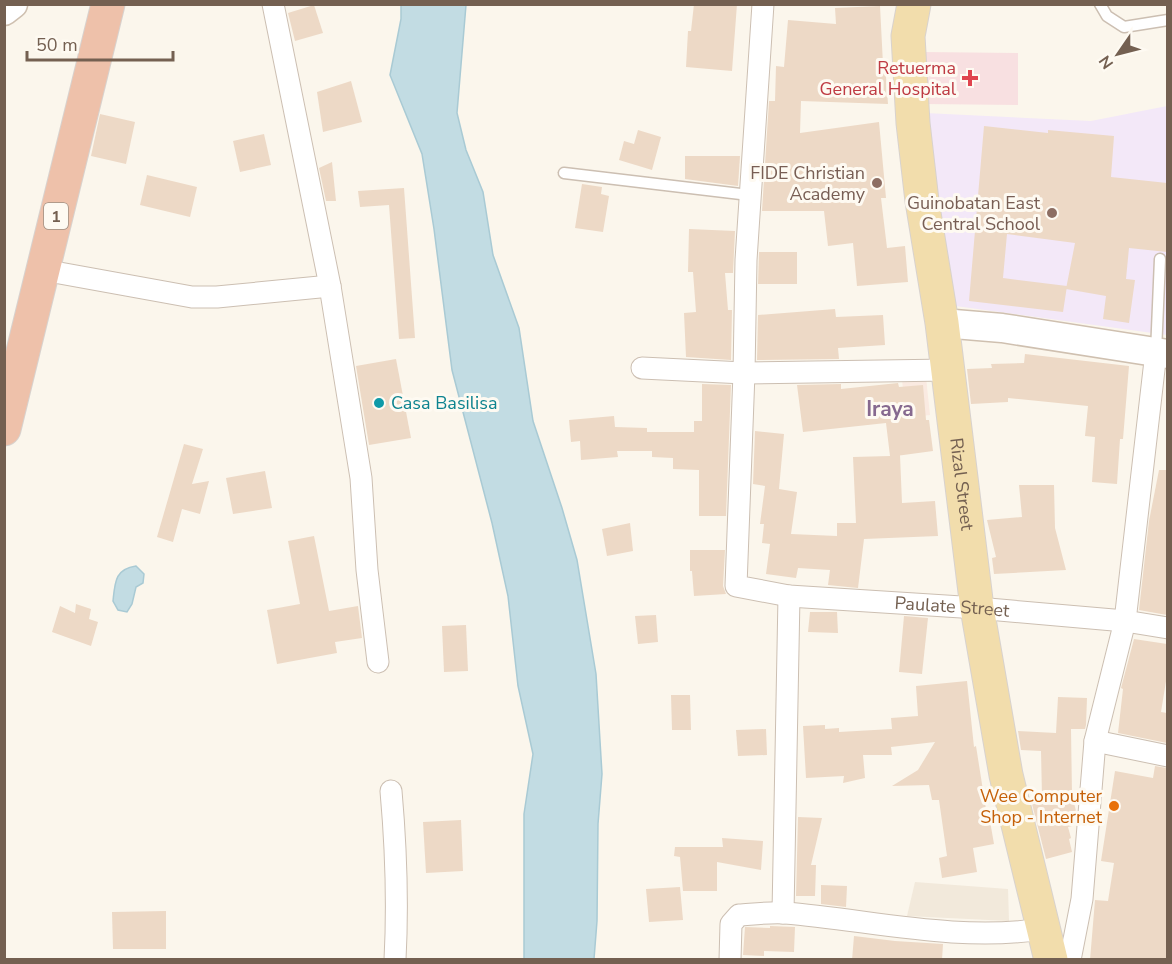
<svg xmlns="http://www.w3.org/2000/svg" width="1172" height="964" viewBox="0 0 1172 964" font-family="'Nunito Sans',sans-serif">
	<rect width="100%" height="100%" fill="#fbf6ec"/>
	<polygon fill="#f2e9db" points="915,882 1008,889 1009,921 907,916"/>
	<polygon fill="#faeae1" points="926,377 930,415 906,418 902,380"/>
	<polygon fill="#f3e8f8" points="1167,106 1167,335 948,305 925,113 1091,121"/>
	<polygon fill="#f8e0e1" points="923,52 1018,53 1018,105 923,104"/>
	<g fill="#c2dce3" stroke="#a9cad4" stroke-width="1.5">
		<polygon points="401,5 466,5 457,113 466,150 483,192 493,255 519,328 533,421 562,508 577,560 596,674 602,774 598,824 597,921 594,959 524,959 524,814 533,754 518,686 508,596 492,523 452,370 434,229 422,154 390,75 401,19"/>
		<path d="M 136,566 L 144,574 L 143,583 L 136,587 L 132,604 L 127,612 L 118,610 L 113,601 C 115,582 115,569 136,566 Z"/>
	</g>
	<g fill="#edd9c6">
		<polygon points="694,4 737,4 732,71 686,67 688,31 691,31"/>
		<polygon points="314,5 323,33 295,41 288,13"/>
		<polygon points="880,6 883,64 885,64 888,104 801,101 800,133 879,122 886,198 881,198 887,248 905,246 908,282 857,286 853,243 828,246 824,211 762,211 769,101 775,101 776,66 784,67 788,20 836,24 835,8"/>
		<polygon points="351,81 362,122 323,132 317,92"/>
		<polygon points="100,114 135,122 126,164 91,156"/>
		<polygon points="984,126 1048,133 1048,130 1114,136 1111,177 1167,183 1167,252 1129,248 1126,279 1135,280 1129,323 1103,319 1106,296 1066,289 1075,243 1007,234 1003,278 1067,286 1063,312 969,301"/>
		<polygon points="638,130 661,137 652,170 619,160 624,141 634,144"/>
		<polygon points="264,134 271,165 240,172 233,141"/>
		<polygon points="685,156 740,156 738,186 685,179"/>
		<polygon points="332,162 336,201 326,201 319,168"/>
		<polygon points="147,175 197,187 190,217 140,205"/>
		<polygon points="582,184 602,187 601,194 609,196 603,232 575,228"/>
		<polygon points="404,188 415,338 399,339 389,205 360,207 358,191"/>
		<polygon points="689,229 735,231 733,273 725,273 728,310 732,310 731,360 686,357 684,313 696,312 693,272 688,272"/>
		<polygon points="759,252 797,252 797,284 758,284"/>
		<polygon points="835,309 836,317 883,315 885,345 838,348 839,359 757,360 758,315"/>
		<polygon points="1025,354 1129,366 1123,439 1120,439 1117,484 1092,482 1095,437 1085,436 1088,406 1008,398 1008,402 971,404 967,369 992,368 991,364 1024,363"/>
		<polygon points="396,359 411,438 369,445 356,366"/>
		<polygon points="898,383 899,387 923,385 926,420 929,420 933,451 896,456 900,455 902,503 935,501 938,536 864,539 858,588 828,585 830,570 798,568 796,578 766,574 770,544 762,543 764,524 760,524 765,486 753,484 755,431 784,434 779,489 797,492 791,534 837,536 837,523 856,523 853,457 890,456 886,423 803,432 797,385 841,384 841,389"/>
		<polygon points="702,384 731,385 726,516 699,516 699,470 673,469 673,458 652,457 652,451 617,451 618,457 581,460 580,441 571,442 569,420 614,416 615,427 647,428 647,432 694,432 694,421 702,421"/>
		<polygon points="184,444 203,449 192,484 209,481 200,514 182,509 173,542 157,537"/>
		<polygon points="1159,470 1167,470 1167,615 1139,610 1149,521"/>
		<polygon points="265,471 272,508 233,514 226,478"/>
		<polygon points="1019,485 1054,485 1055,528 1066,570 994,574 992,558 996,557 987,520 1022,517"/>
		<polygon points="630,523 633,551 607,556 602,529"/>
		<polygon points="314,536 329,611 358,606 362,638 335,642 337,653 277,664 267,610 300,604 288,541"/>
		<polygon points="690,550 725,550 723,586 726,594 694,596 692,571 690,571"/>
		<polygon points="76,604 91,609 89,619 98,622 91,646 52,632 60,606 75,613"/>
		<polygon points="810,612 837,612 838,633 808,632"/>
		<polygon points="656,615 658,642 638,644 635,616"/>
		<polygon points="904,616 928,618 922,674 899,672"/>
		<polygon points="466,625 468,671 444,672 442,626"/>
		<polygon points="1134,639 1167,644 1167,675 1161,712 1167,713 1167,743 1118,733 1123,689 1121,688"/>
		<polygon points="967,681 974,747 976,746 988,822 990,821 994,844 973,848 977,872 942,878 939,858 947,856 939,800 932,800 929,785 892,786 918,770 935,742 891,747 892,755 863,755 865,778 843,783 844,776 806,778 803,726 825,725 825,729 839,728 839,732 892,729 891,718 918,716 916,686"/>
		<polygon points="671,695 690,695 691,730 672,730"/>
		<polygon points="1058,697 1087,698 1086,725 1085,729 1071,729 1072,795 1076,811 1076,814 1069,816 1072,826 1068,827 1071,838 1069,839 1072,852 1046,859 1031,800 1042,797 1041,751 1021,750 1018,731 1056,733"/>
		<polygon points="766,729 767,755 738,756 736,730"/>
		<polygon points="1155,766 1167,768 1167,960 1090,960 1095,900 1108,901 1114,863 1101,861 1115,771 1153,778"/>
		<polygon points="798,817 822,818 811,865 816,865 815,896 796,896"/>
		<polygon points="461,820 463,871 426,873 423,822"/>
		<polygon points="722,838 763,841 761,870 717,862 717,891 683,891 680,857 674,856 675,847 723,847"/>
		<polygon points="821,885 847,886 846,907 821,904"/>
		<polygon points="680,887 683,920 649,922 646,889"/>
		<polygon points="166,911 166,949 113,949 112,912"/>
		<polygon points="770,926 795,927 794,952 764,951 764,956 743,955 745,927 770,928"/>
		<polygon points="854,936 895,941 943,944 942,960 852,960"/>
	</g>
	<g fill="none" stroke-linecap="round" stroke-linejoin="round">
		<defs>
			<g id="lane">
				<polyline points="1100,4 1107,16 1124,27 1168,20"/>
				<polyline points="564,173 749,195"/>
				<polyline points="1156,352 1160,259"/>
			</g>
			<g id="street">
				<polyline points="273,4 330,286 361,478 367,570 378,662"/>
				<path id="s1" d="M 763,4 L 746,260 L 744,373 L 736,586 L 789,596 L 977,608 L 1125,621 L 1168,628"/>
				<polyline points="43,270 192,297 217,297 330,286"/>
				<polyline points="642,368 744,373 948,370"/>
				<polyline points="1095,741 1168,756"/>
				<path d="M 391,791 C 396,847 398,903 395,960"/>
				<polyline points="783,913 789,596"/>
				<path d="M 730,960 L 731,924 L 739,915 C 754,914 770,912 785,913 C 870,920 957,942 1042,929"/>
				<polyline points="1070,960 1082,899 1095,741 1125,621 1156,352"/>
			</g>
			<g id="secondary">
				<polyline points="4,11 13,4"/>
				<polyline points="942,323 1002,328 1168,354"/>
			</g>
			<g id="primary">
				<path id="s2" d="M 914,4 L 908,36 L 913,123 L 922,201 L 942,323 L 977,608 L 1006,775 L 1051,960"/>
			</g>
			<polyline id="highway" points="4,429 108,4"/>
		</defs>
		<use href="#lane" stroke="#ccbfb2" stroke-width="13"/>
		<use href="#street" stroke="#ccbfb2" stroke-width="23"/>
		<use href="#secondary" stroke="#cfc0b0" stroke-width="31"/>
		<use href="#primary" stroke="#d8d2ce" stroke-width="35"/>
		<use href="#highway" stroke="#d8d2ce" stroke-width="35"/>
		<use href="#lane" stroke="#fff" stroke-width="10"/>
		<use href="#street" stroke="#fff" stroke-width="21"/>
		<use href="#secondary" stroke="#fff" stroke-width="28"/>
		<use href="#primary" stroke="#f2ddac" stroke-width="33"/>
		<use href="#highway" stroke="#eec1aa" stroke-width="33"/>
	</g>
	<path fill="#e0444e" stroke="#fefaf2" stroke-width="2" d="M967 69h6v6h6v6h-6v6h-6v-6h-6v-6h6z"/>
	<g fill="#8d6e63" stroke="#fefaf2" stroke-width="2">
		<circle cx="877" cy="183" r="6"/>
		<circle cx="1052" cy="213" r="6"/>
	</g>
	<circle fill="#0f9aa8" stroke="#fefaf2" stroke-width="2" cx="379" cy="403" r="6"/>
	<circle fill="#e8710a" stroke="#fefaf2" stroke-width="2" cx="1114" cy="806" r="6"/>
	<g text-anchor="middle" stroke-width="6" stroke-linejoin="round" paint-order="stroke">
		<rect fill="#fefaf2" stroke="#9d8e81" stroke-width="1.5" x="44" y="203" width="24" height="26" rx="4.5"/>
		<g font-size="16" font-weight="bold" fill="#746051">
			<text x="56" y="222">1</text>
		</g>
		<g font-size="18" fill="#be3a42" stroke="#fefaf2" text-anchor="end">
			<text x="956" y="74">Retuerma<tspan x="956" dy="21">General Hospital</tspan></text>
		</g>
		<g font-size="18" fill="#785e54" stroke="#fefaf2" text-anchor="end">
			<text x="865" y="179">FIDE Christian<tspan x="865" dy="21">Academy</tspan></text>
			<text x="1040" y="209">Guinobatan East<tspan x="1040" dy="21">Central School</tspan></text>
		</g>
		<g font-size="18" fill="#0d838f" stroke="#fefaf2" text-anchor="start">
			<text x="391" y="409">Casa Basilisa</text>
		</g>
		<g font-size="18" fill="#746051" stroke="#fefaf2">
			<text dy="6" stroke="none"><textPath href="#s2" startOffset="484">Rizal Street</textPath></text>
			<text dy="6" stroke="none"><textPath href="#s1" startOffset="800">Paulate Street</textPath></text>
		</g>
		<g font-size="18" fill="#c56008" stroke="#fefaf2" text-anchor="end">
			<text x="1102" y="802">Wee Computer<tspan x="1102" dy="21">Shop - Internet</tspan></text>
		</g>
		<g font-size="21" font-weight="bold" fill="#86698f" stroke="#fefaf2">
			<text x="890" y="416">Iraya</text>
		</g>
	</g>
	<rect width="1172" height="964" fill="none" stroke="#746051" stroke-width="12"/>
	<g transform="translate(1118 54) rotate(235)" stroke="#fefaf2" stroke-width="4.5" paint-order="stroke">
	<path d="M0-4.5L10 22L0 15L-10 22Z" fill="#746051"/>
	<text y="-9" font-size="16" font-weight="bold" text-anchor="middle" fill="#746051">N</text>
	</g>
	<path d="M27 51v9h146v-9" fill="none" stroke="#746051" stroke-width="3"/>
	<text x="36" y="51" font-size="18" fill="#746051" stroke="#fefaf2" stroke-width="4.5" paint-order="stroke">50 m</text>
</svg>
